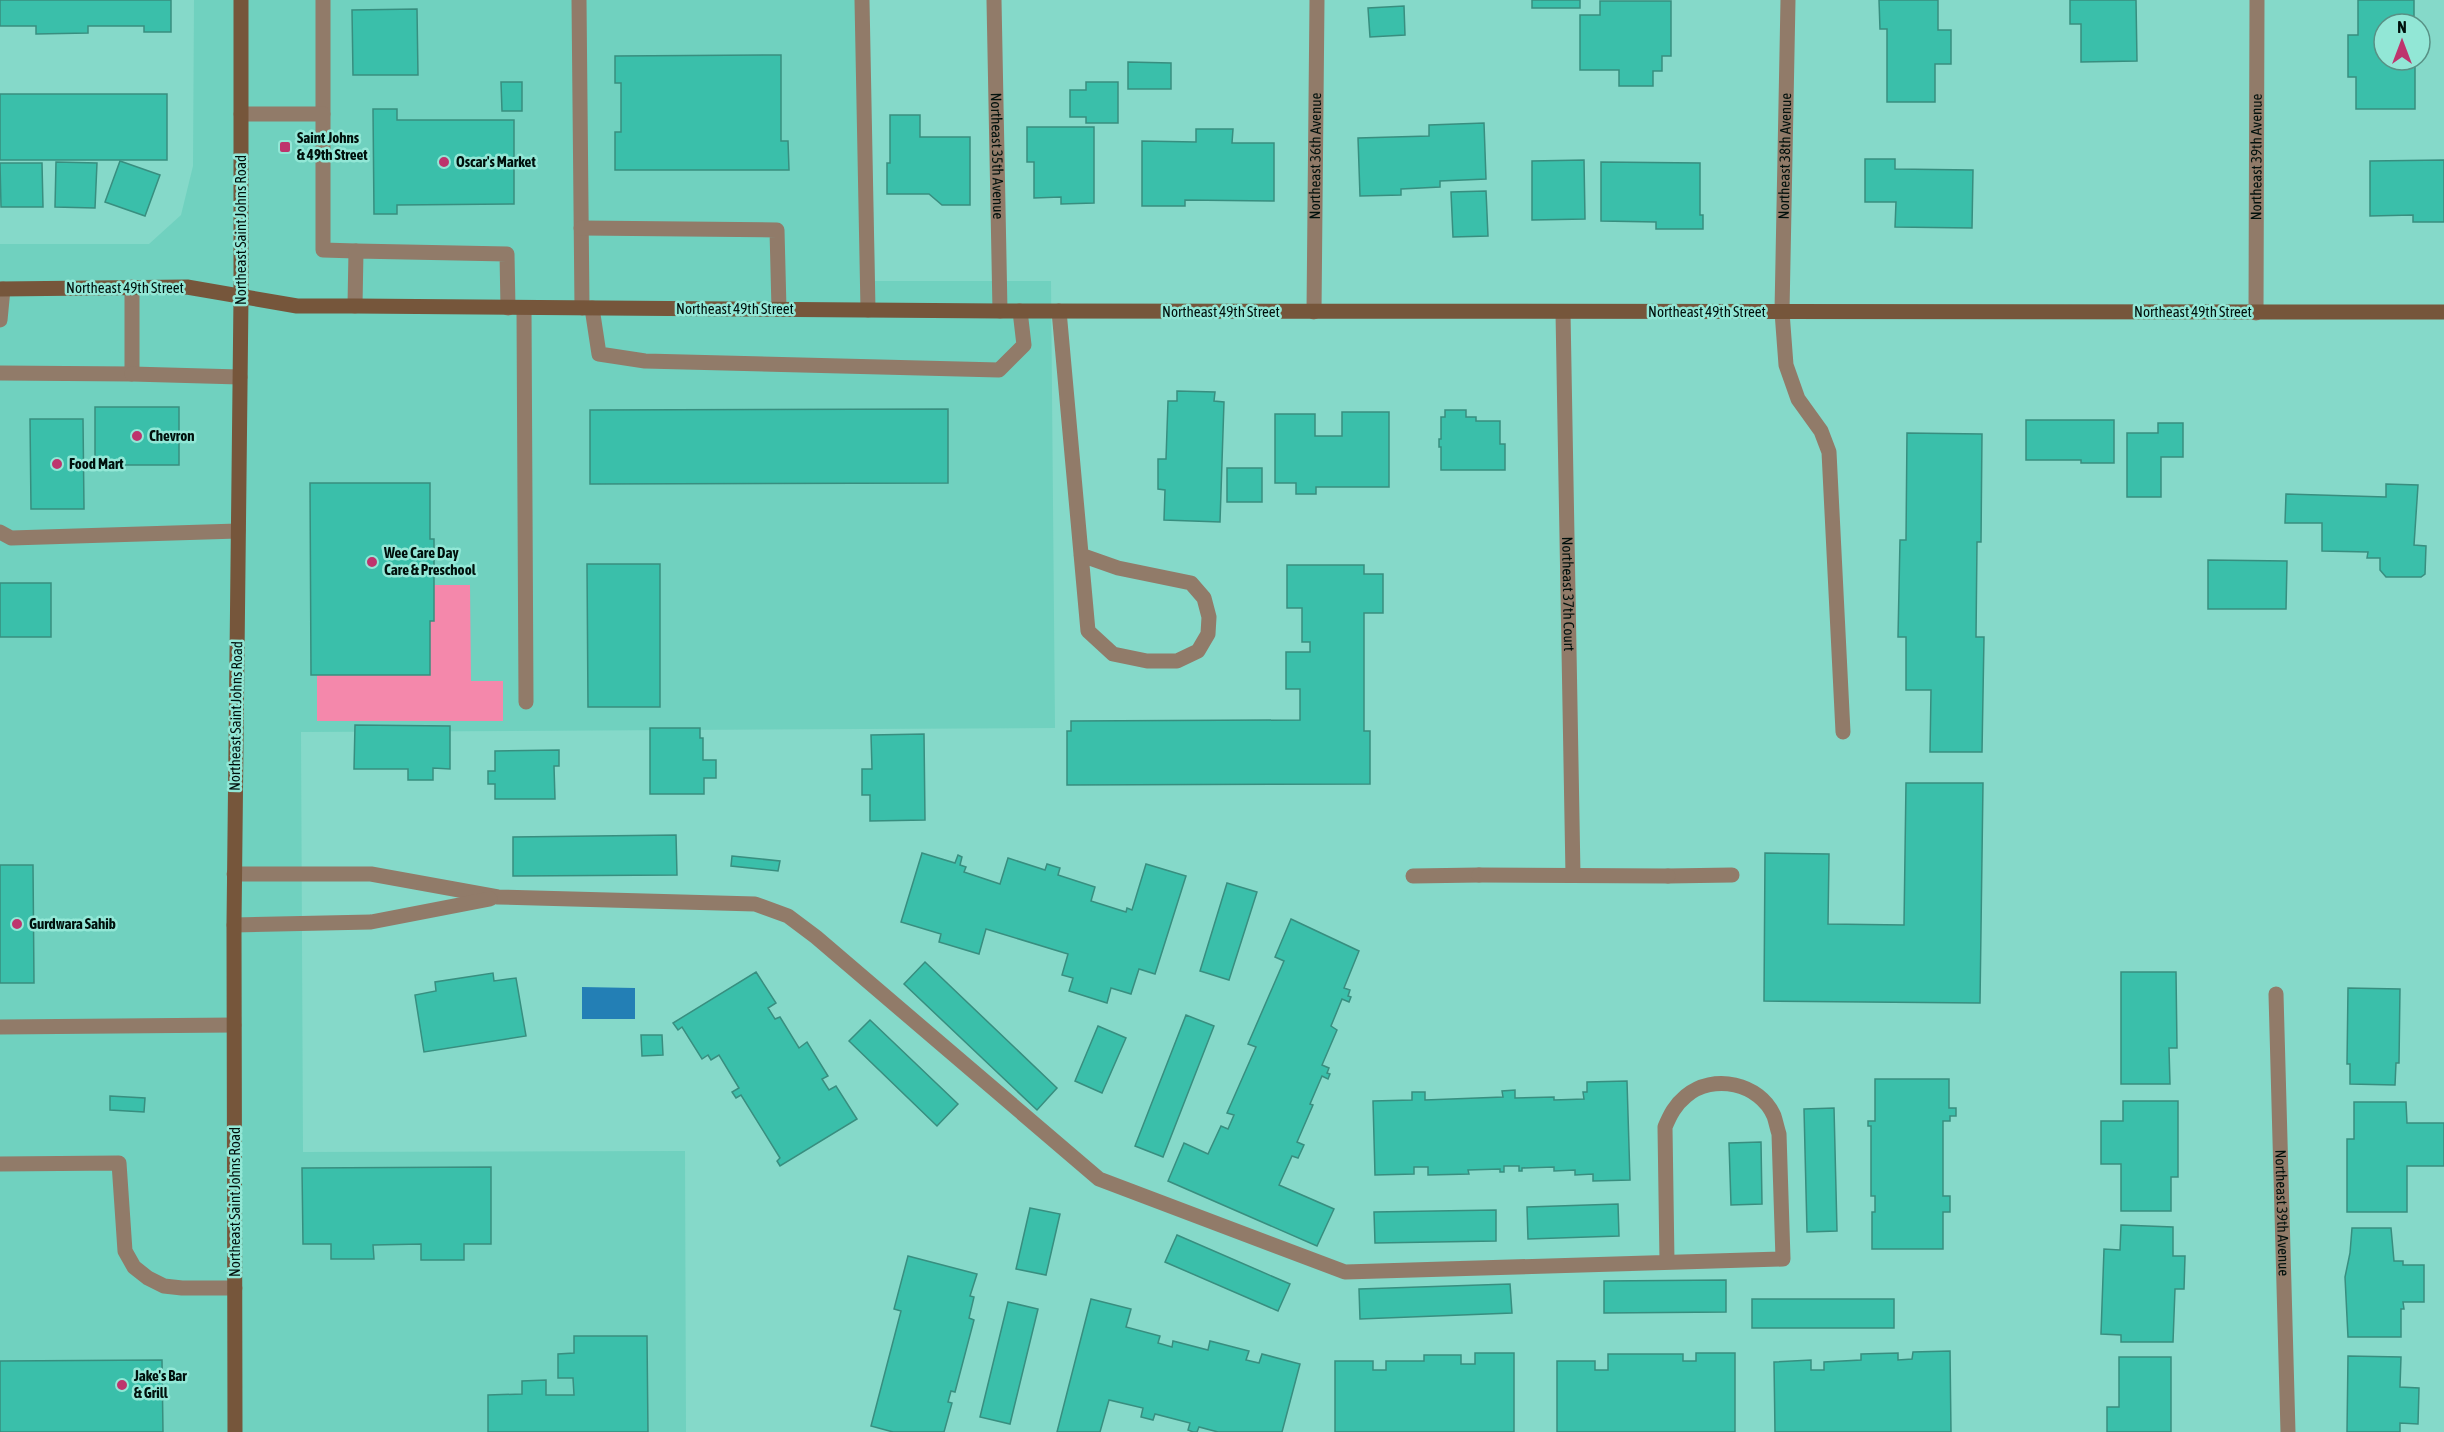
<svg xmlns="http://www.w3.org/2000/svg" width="2444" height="1432" viewBox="0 0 2444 1432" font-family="'Asap Condensed',sans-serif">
	<rect width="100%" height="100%" fill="#85d9c9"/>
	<polygon fill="#70d1bf" points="194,0 868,0 875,281 1051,281 1055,728 301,732 303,1152 685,1151 686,1432 0,1432 0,244 149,244 181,215 193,166"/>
	<polygon fill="#f488ab" points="434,585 470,585 471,681 503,681 503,721 317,721 317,675 430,675 430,621 434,621"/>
	<polygon fill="#237fb5" points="582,987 635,988 635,1019 582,1019"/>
	<g fill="#3abfaa" stroke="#388e7f" stroke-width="1.5">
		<polygon points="0,0 171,0 171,32 144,32 144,26 88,26 88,33 36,34 36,26 0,26"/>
		<rect x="1532" y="0" width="48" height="8"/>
		<polygon points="1879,0 1938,0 1938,30 1951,30 1951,64 1935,64 1935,102 1887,102 1887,29 1880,29"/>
		<polygon points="2070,0 2136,0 2137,61 2081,62 2081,24 2070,24"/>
		<polygon points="2358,0 2414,0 2414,24 2384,24 2384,60 2415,60 2415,109 2356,109 2356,77 2348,77 2348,35 2358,35"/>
		<polygon points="1600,1 1671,1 1671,56 1662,56 1662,71 1653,71 1653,86 1619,86 1619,70 1580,70 1580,15 1600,15"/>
		<polygon points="1404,6 1405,35 1370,37 1368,8"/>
		<polygon points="417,9 418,75 353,75 352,10"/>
		<polygon points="781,55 781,141 788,141 789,170 615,170 615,132 621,132 621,83 615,83 615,56"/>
		<polygon points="1128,62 1171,63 1171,89 1128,89"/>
		<polygon points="501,82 522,82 522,111 502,111"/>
		<polygon points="1086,82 1118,82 1118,123 1086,123 1086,117 1070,117 1070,90 1086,90"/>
		<rect x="0" y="94" width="167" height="66"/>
		<polygon points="373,109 397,109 397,120 514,120 514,204 397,205 397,214 374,214"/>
		<polygon points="890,115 920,115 920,137 970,137 970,205 942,205 929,194 887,194 887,163 890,163"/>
		<polygon points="1484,123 1486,179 1440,181 1440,187 1401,189 1401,195 1360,196 1358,138 1429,136 1429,125"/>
		<polygon points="1027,127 1094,127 1094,203 1061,204 1061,197 1034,198 1034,162 1027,162"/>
		<polygon points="1196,129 1233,129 1232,143 1274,143 1274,201 1185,200 1185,206 1142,206 1142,141 1196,142"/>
		<polygon points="1865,159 1895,159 1895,169 1973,170 1972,228 1895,227 1896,202 1865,202"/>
		<polygon points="1584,160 1585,219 1532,220 1532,161"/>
		<polygon points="2444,160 2444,222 2413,222 2413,215 2370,216 2370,161"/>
		<polygon points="120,161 160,175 145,216 105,202"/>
		<polygon points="56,162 97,163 95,208 55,207"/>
		<polygon points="1601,162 1700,163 1700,215 1703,215 1703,229 1656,229 1656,222 1601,221"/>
		<polygon points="0,163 42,163 43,207 1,207"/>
		<polygon points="1486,191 1488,236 1453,237 1451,192"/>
		<polygon points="1177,391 1215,392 1214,401 1224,402 1220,522 1164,520 1165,490 1158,489 1158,459 1166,459 1168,401 1177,401"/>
		<rect x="95" y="407" width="84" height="58"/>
		<polygon points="948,409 948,483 590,484 590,410"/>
		<polygon points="1445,410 1466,410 1466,417 1476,417 1476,421 1500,421 1500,444 1505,444 1505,470 1441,470 1441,447 1439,447 1439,439 1441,439 1441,417 1445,417"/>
		<polygon points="1342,412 1389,412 1389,487 1316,487 1316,494 1296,494 1296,483 1275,483 1275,414 1315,414 1315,436 1342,436"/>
		<polygon points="30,419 83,419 84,509 31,509"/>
		<polygon points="2026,420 2114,420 2114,463 2081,463 2081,460 2026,460"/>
		<polygon points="2158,423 2183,423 2183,457 2161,457 2161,497 2127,497 2127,433 2158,433"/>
		<polygon points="1907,433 1982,434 1981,542 1977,542 1976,637 1984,637 1982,752 1930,752 1931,690 1906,690 1906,637 1898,637 1900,540 1906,540"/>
		<rect x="1227" y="468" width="35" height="34"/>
		<polygon points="310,483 430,483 430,539 434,539 434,621 430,621 430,675 311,675"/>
		<polygon points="2386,484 2418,485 2414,545 2426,546 2425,574 2421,577 2386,577 2380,570 2380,558 2367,558 2368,552 2322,551 2322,523 2285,523 2286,494 2386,497"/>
		<polygon points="2208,560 2287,561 2286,609 2208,609"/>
		<polygon points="587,564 660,564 660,707 588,707"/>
		<polygon points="1287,565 1364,565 1364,574 1383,574 1383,613 1364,613 1364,731 1370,731 1370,784 1067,785 1067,731 1071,731 1071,721 1300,720 1300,689 1286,689 1286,652 1310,652 1310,642 1302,642 1302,608 1287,608"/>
		<rect x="0" y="583" width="51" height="54"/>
		<polygon points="355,725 450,726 450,769 433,768 433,780 408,780 408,769 354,769"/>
		<polygon points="650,728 700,728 700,738 703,738 703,760 716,760 716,778 704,778 704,794 650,794"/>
		<polygon points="924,734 925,820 870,821 870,795 862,795 862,769 872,769 871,735"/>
		<polygon points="559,750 559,766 554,766 555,799 495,799 495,784 488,784 488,771 495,771 495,751"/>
		<polygon points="1906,783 1983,783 1980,1003 1764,1001 1765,853 1829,854 1828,924 1904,925"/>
		<polygon points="676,835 677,875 513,876 513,837"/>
		<polygon points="922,853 955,863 958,855 962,857 960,865 966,867 964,872 1000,884 1008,858 1045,870 1047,864 1060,868 1058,875 1095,887 1091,901 1126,912 1127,908 1132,910 1146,864 1186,876 1155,974 1139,969 1131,994 1111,988 1107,1003 1069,991 1073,978 1062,975 1068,954 986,929 979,954 939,942 941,934 901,922"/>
		<polygon points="732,856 780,861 778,871 731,866"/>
		<polygon points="0,865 33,865 34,983 0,983"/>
		<polygon points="1227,883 1257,892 1229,980 1200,971"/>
		<polygon points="1291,919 1359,951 1344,988 1350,990 1348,996 1351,997 1349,1002 1342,999 1331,1026 1337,1030 1322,1065 1329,1068 1327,1073 1330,1074 1328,1079 1322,1076 1310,1104 1313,1105 1297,1142 1304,1145 1298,1158 1292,1156 1279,1185 1334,1209 1317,1246 1168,1181 1184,1143 1208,1154 1221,1126 1228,1129 1234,1115 1227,1113 1256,1047 1248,1044 1284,961 1275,957"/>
		<polygon points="925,962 1057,1088 1037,1110 904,984"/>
		<polygon points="756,972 776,1003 768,1008 775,1019 780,1017 799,1048 807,1042 828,1076 822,1079 829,1090 836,1086 857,1119 780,1166 777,1161 780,1158 741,1095 736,1098 732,1092 739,1088 719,1055 711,1060 708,1055 702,1059 682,1027 678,1030 673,1023"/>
		<polygon points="2121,972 2176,972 2177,1048 2169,1048 2170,1084 2121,1084"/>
		<polygon points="493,973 494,981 516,978 526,1036 424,1052 415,995 436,991 435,982"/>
		<polygon points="2348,988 2400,989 2399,1063 2396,1063 2395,1085 2350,1084 2350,1064 2347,1064"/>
		<polygon points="1186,1015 1214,1026 1163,1157 1135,1146"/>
		<polygon points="870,1020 958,1104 937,1126 849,1041"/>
		<polygon points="1098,1026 1126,1038 1102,1093 1075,1081"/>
		<polygon points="641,1035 662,1035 663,1055 642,1056"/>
		<polygon points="1875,1079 1949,1079 1949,1108 1956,1108 1956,1116 1950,1116 1950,1121 1943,1121 1943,1196 1950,1196 1950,1212 1943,1212 1943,1249 1872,1249 1872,1212 1875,1212 1875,1196 1871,1196 1871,1126 1868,1126 1868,1121 1875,1121"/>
		<polygon points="1627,1081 1630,1180 1593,1181 1593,1174 1575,1175 1575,1170 1554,1171 1554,1167 1522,1168 1522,1171 1519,1171 1519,1166 1504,1166 1504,1172 1500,1172 1500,1169 1468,1170 1469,1174 1428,1175 1428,1167 1414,1167 1414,1174 1375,1175 1373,1101 1412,1100 1412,1092 1425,1092 1425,1100 1503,1097 1502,1091 1515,1090 1515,1098 1554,1097 1554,1100 1584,1099 1583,1092 1587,1092 1587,1082"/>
		<polygon points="110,1096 145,1098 144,1112 110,1110"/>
		<polygon points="2123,1101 2178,1101 2178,1177 2171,1177 2171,1211 2121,1211 2121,1164 2101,1164 2101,1121 2123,1121"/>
		<polygon points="2354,1102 2406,1102 2407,1123 2444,1123 2444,1166 2407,1166 2407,1212 2347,1212 2347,1139 2354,1139"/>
		<polygon points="1834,1108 1837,1231 1807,1232 1804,1109"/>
		<polygon points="1761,1142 1762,1204 1731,1205 1729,1143"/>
		<polygon points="491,1167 491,1244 464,1244 464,1260 421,1260 421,1244 373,1245 374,1259 331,1259 331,1244 303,1244 302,1168"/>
		<polygon points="1618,1204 1619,1236 1528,1239 1527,1207"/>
		<polygon points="1030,1208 1060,1214 1046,1275 1016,1269"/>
		<polygon points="1496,1210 1496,1241 1375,1243 1374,1212"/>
		<polygon points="2121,1225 2173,1227 2173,1256 2185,1256 2184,1289 2175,1289 2173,1342 2121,1342 2121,1335 2101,1334 2104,1249 2120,1250"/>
		<polygon points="2352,1228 2391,1228 2394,1261 2403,1261 2403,1265 2424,1265 2424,1302 2403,1302 2404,1309 2401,1309 2401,1337 2348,1337 2345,1277 2350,1253"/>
		<polygon points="1177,1235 1290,1284 1278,1311 1165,1262"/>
		<polygon points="908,1256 977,1274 970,1296 974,1297 969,1318 974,1320 955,1392 951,1391 948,1402 952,1403 944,1432 893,1432 871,1426 901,1311 894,1309"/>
		<polygon points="1726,1280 1726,1312 1604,1313 1604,1281"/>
		<polygon points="1510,1284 1512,1313 1360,1319 1359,1289"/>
		<polygon points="1091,1299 1131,1309 1126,1327 1160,1336 1158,1343 1172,1347 1173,1341 1208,1350 1210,1341 1249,1351 1246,1360 1259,1363 1262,1354 1300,1364 1282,1432 1218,1432 1199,1427 1197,1432 1193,1432 1188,1430 1190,1423 1155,1414 1153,1420 1141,1417 1143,1408 1109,1400 1100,1432 1057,1432"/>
		<rect x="1752" y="1299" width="142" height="29"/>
		<polygon points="1008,1302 1038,1309 1010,1424 980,1417"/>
		<polygon points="574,1336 647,1336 648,1432 488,1432 488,1395 522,1394 522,1381 546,1380 546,1395 574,1395 573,1378 558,1378 558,1354 574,1353"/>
		<polygon points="1950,1351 1951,1432 1775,1432 1774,1362 1811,1360 1811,1370 1824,1370 1824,1362 1861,1360 1861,1354 1898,1353 1898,1360 1912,1359 1913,1352"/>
		<polygon points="1475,1353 1514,1353 1514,1432 1335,1432 1335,1361 1373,1361 1373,1370 1386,1370 1386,1361 1424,1361 1424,1355 1461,1355 1461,1364 1475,1364"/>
		<polygon points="1696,1353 1735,1353 1735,1432 1557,1432 1557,1361 1595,1361 1595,1370 1608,1370 1608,1354 1683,1354 1683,1361 1696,1361"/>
		<polygon points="2348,1356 2401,1357 2400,1387 2419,1388 2418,1424 2400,1423 2400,1432 2347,1432"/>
		<polygon points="2119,1357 2171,1357 2171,1432 2107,1432 2107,1407 2119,1407"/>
		<polygon points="162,1360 163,1432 0,1432 0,1361"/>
	</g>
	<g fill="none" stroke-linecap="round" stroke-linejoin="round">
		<g stroke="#917b69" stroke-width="15">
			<polyline points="323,0 323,114"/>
			<polyline points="579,0 582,308"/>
			<polyline points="862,0 868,310"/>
			<polyline points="241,114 323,114 323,250 356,251"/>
			<polyline points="581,228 777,230 779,309"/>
			<polyline points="355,306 356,251 507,254 508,308"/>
			<polyline points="524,308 526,702"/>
			<polyline points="592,308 599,354 645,361 999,370 1024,345 1020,311"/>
			<polyline points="1059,311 1088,631 1113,654 1147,661 1177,661 1198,651 1208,634 1209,617 1204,598 1191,583 1118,568 1081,555"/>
			<polyline points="1782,312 1786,365 1798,399 1821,431 1829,452 1843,732"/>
			<polyline points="0,320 3,289"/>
			<polyline points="0,373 132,374 132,287"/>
			<polyline points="132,374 240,377"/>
			<polyline points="0,532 11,538 238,531"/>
			<path d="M 234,874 L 371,874 L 498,897 L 755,904 L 788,916 L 816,937 L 1099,1179 L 1345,1272 L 1783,1259 L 1779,1134 C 1777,1128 1776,1122 1774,1116 C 1760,1083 1713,1073 1686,1096 C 1675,1105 1670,1115 1665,1127 L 1667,1262"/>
			<polyline points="1413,876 1479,875"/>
			<polyline points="1668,876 1732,875"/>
			<polyline points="234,925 371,922 490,899"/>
			<polyline points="0,1027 234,1025"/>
			<polyline points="0,1164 119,1163 125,1251 134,1267 148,1278 164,1286 182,1288 235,1288"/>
		</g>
		<g stroke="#917b69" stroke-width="15">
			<path id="s1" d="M 994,0 L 1000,311"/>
			<path id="s2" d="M 1314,312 L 1317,0"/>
			<path id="s3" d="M 1563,312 L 1573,875"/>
			<path id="s4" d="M 1782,312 L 1788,0"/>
			<path id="s5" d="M 2256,313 L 2257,0"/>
			<polyline points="1479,875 1668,876"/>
			<path id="s6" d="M 2276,994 L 2288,1432"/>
		</g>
		<g stroke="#76563b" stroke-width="15">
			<polyline points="0,289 187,287 297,306 355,306 1000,311 2444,312"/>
			<polyline points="235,1432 234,925 241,297 241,0"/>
		</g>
	</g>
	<g fill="#be346d" stroke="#92e7d6" stroke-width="2">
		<rect x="279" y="141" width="12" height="12" rx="3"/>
		<circle cx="444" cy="162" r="6"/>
		<circle cx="137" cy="436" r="6"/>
		<circle cx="57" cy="464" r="6"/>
		<circle cx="372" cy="562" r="6"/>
		<circle cx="17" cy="924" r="6"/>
		<circle cx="122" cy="1385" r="6"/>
	</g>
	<g text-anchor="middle" stroke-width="5" stroke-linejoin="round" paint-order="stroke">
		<g font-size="15" font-weight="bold" fill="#00100c" stroke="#92e7d6" text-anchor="start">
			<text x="297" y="143">Saint Johns<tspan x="297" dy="17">&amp; 49th Street</tspan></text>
			<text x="456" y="167">Oscar's Market</text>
			<text x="149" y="441">Chevron</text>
			<text x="69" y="469">Food Mart</text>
			<text x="384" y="558">Wee Care Day<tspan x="384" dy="17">Care &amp; Preschool</tspan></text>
			<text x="29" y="929">Gurdwara Sahib</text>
			<text x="134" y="1381">Jake's Bar<tspan x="134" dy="17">&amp; Grill</tspan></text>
		</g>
		<g font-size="15" fill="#00100c" stroke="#92e7d6">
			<text dy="5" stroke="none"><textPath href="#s1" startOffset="156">Northeast 35th Avenue</textPath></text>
			<text dy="5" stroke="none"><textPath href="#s2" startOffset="156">Northeast 36th Avenue</textPath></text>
			<text dy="5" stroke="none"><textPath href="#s4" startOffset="156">Northeast 38th Avenue</textPath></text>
			<text dy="5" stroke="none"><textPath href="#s5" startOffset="156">Northeast 39th Avenue</textPath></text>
			<text transform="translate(241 230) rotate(-90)" y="5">Northeast Saint Johns Road</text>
			<text x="125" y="293">Northeast 49th Street</text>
			<text x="735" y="314">Northeast 49th Street</text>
			<text x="1221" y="317">Northeast 49th Street</text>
			<text x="1707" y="317">Northeast 49th Street</text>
			<text x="2193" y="317">Northeast 49th Street</text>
			<text dy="5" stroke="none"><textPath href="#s3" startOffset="282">Northeast 37th Court</textPath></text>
			<text transform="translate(236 716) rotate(-89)" y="5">Northeast Saint Johns Road</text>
			<text transform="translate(235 1202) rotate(-90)" y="5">Northeast Saint Johns Road</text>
			<text dy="5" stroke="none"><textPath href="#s6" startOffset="219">Northeast 39th Avenue</textPath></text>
		</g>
	</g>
	<g transform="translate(2402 42)"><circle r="28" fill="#92e7d6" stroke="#589185" stroke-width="1.5"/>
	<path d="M0-4.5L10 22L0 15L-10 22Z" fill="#be346d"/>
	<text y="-9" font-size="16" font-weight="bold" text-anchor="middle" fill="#00100c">N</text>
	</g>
</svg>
